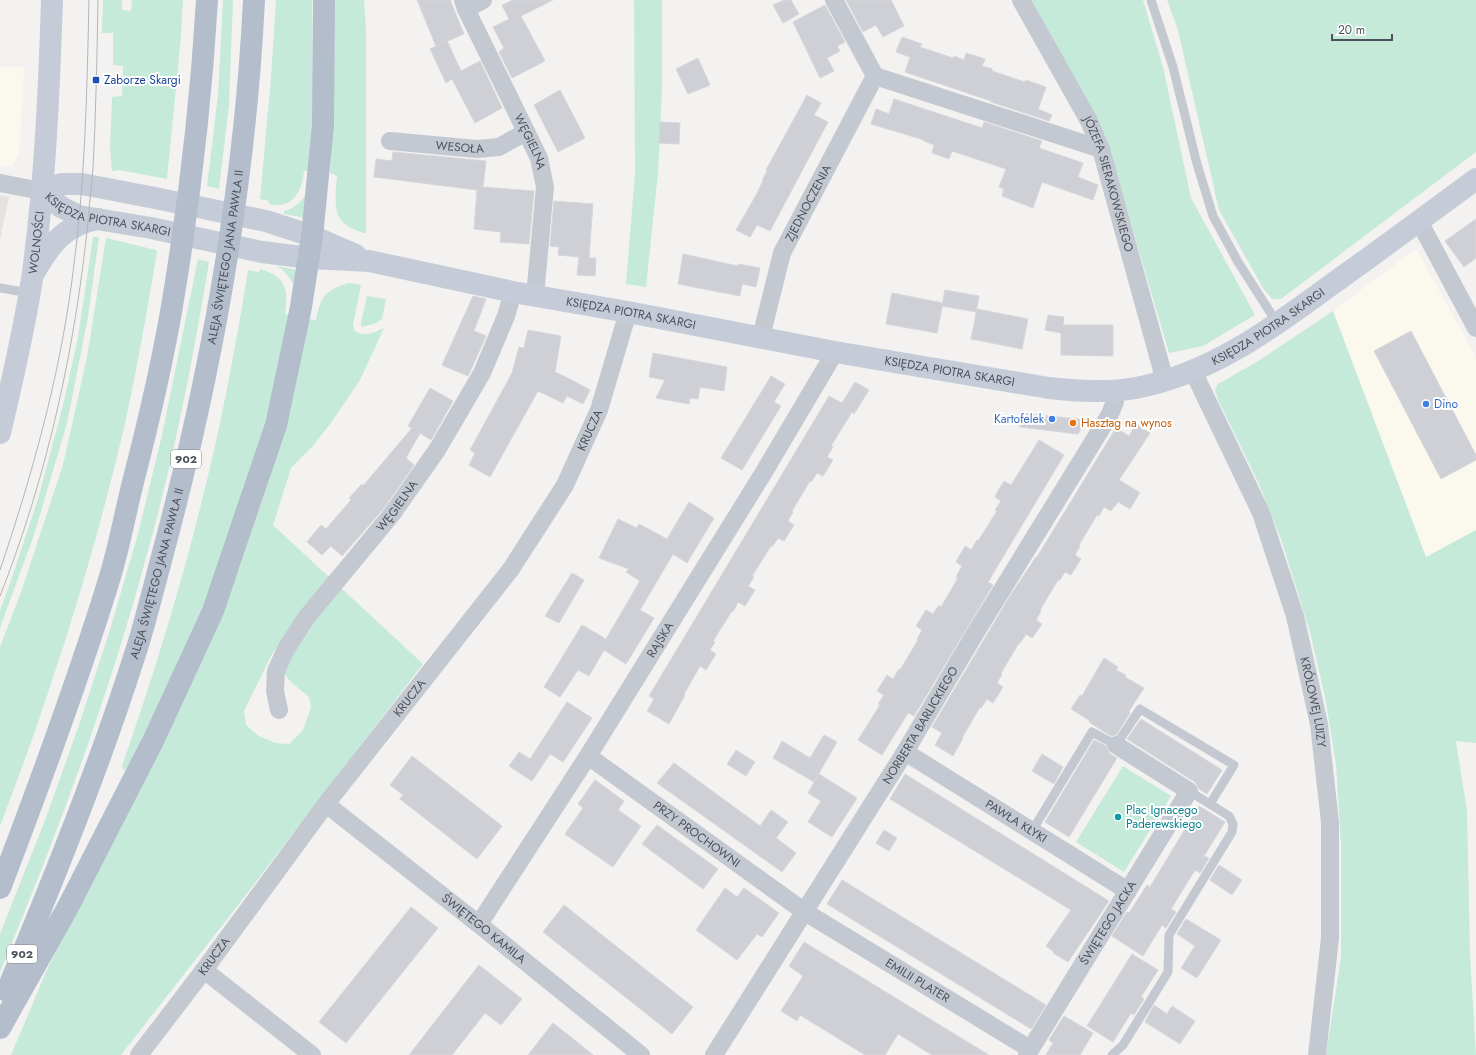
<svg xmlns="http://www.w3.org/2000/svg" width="1476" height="1055" viewBox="0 0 1476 1055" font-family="Jost,sans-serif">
	<rect width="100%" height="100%" fill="#f3f2f1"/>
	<g fill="#fbf9ee">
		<polygon points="0,67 24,67 19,154 11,167 0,165"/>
		<polygon points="1416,249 1476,357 1476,530 1426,557 1333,311"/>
	</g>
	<polygon fill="#e4e3e2" points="0,195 9,197 0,240"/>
	<g fill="#c6ead9">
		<polygon points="103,0 122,0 122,10 131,11 132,0 183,0 181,36 167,179 119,170 112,171 110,147 112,97 122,96 123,66 113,65 113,33 102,33"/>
		<polygon points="223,0 233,0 229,105 219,189 207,186 218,95"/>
		<path d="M 276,0 L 312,0 L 313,118 L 310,171 L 304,171 C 302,192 293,209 269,204 L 269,201 L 260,199 L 271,77 Z"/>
		<path d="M 334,0 L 364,0 L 366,29 L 366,233 L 363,233 C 356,230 346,227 341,220 C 333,211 336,187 337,176 L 330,173 L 333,74 Z"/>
		<polygon points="634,0 662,0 662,90 658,173 646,287 626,284 635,173"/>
		<polygon points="1031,0 1143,0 1163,67 1191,198 1255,315 1203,346 1169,353 1105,135"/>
		<polygon points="1167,0 1476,0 1476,152 1281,299 1272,299 1263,288 1219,210 1178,30"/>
		<path d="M 308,191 L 305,218 L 284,214 L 284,211 C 296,208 302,201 308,191 Z"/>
		<polygon points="93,237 99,237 88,317 67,423 35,532 0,628 0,610 9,586 39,496 64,401 78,337"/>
		<path d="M 106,238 L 156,250 L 157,252 C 147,311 137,370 124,428 C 92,564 50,696 0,826 L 0,647 L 21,592 L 63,465 L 87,357 Z"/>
		<path d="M 198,259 L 209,262 C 193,360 174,458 147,554 C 109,696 57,835 0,972 L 0,934 L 47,815 L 79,725 L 109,633 L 138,534 L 162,435 Z"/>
		<path d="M 277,266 L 297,270 L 294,285 C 289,277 285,271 277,266 Z"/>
		<path d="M 260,269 C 286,276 289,290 285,314 L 290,315 L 271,403 L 251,476 L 206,600 L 160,702 L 127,769 L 123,770 L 122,766 C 160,658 192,549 217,437 C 229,382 239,326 248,270 L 259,272 Z"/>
		<path d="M 349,283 L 361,285 L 353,325 L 355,331 C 365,338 374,332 384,328 L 360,380 L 331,423 L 311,448 L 291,468 L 273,525 L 329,577 L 272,654 L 244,711 L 246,725 L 259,736 L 276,743 L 289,744 L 303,730 L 311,707 L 309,697 C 303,692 288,681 285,674 C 279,657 329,601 340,587 L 423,664 L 242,900 L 121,1055 L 11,1055 L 46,972 L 239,569 L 268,483 L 308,319 L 316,320 C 321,296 325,290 349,283 Z"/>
		<polygon points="367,296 386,299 382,319 374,324 361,327 361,322"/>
		<polygon points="1333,311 1426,557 1476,530 1476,743 1456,741 1467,811 1470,955 1476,1055 1326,1055 1341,957 1341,846 1336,764 1325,697 1310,632 1282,542 1259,484 1218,400 1215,390 1218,384 1258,361"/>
		<polygon points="1123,766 1171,796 1124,872 1076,842"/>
	</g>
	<g fill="#cfd0d5" stroke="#d6d7db">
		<polygon points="417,0 450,0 464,34 436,46"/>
		<polygon points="513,0 553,0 521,16 545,61 512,78 499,52 504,48 493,27 509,19 502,5"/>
		<polygon points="784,0 791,0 799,14 783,23 773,5"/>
		<polygon points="846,0 891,0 904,26 883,37 876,25 863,32"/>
		<polygon points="825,5 845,42 837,46 840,51 827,58 834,71 820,78 793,22"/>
		<polygon points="902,37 922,44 920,47 953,58 954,56 964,60 966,53 985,59 982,66 992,69 992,71 1025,82 1026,80 1046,87 1038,109 1052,115 1049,121 991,102 991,101 905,72 910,57 896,52"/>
		<polygon points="447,41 461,71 480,61 502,108 475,123 452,79 446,83 430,49"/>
		<polygon points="698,58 710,85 688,94 676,69"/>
		<polygon points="560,90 585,138 558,152 534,105"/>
		<polygon points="807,95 821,103 814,115 828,122 770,231 757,225 750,237 736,230 755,197 763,181 762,181 767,171 766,170"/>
		<polygon points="894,99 982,128 984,122 1042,141 1039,148 1083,163 1078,177 1098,185 1093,200 1042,182 1033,208 1002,196 1004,189 999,187 1006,169 952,151 949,159 932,153 934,145 924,141 924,140 871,124 876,109 889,114"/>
		<polygon points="660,122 680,123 679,144 659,143"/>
		<polygon points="393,152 486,161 483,187 534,191 529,244 500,242 501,232 474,229 477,190 374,177 376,159 392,161"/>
		<polygon points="554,201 593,204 589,258 596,258 595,276 577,275 579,257 558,255 559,247 550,246"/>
		<polygon points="1476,219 1476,258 1464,267 1445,241"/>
		<polygon points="683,254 738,266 738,264 760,268 756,287 742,284 740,296 678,284"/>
		<polygon points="945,290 979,296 976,312 942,306"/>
		<polygon points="892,293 943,303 937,333 886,324"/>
		<polygon points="473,296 486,299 474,331 486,336 468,376 442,365"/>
		<polygon points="977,309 1028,319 1022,349 971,339"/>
		<polygon points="1048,315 1064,317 1063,325 1113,325 1113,356 1061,355 1061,333 1045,330"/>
		<polygon points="528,330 561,336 555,372 568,378 590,390 583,404 567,396 563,403 538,391 490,477 469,465 475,453 470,450 512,373 519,347 524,348"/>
		<polygon points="1411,331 1476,455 1476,460 1441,479 1374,351"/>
		<polygon points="653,353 727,367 724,391 700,387 698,399 690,398 689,404 656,398 665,380 649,377"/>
		<polygon points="771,376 785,384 774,402 781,406 742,470 721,458"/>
		<polygon points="855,382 869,390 854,414 852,412 831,446 833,447 827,457 833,460 823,476 817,473 811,482 810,481 792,511 793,512 788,521 794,525 784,541 778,538 772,547 771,546 752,576 754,577 748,586 755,590 745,606 738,602 733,612 732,611 713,641 715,642 710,650 716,654 706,670 700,666 684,694 685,695 669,724 647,711 654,699 649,696 829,396 842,403"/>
		<polygon points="430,388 453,401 431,440 420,433 406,458 414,465 384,508 342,556 331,546 322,555 307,542 321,525 326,529 351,500 349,498 362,484 363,486 412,428 408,426"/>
		<polygon points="1021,413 1086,420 1078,434 1020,427"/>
		<polygon points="1136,424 1150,433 1119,480 1139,492 1139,494 1130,509 1118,502 1111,511 1104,507 1099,516 1097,515 1079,545 1080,546 1075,555 1081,559 1071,575 1065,572 1059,581 1058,580 1040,610 1041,611 1036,620 1042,624 1032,638 1026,634 1020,643 1019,643 1001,673 1002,674 997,683 1003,687 993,703 987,699 981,708 980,707 962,738 963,738 953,756 935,745 942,733 932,727 1010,596 1036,557 1037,557 1116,428 1129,436"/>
		<polygon points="1039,440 1064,455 988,582 993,585 914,716 908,713 882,755 858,740 880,705 878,704 884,695 877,691 887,675 893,679 899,669 900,670 918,640 917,639 922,630 916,626 926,610 933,614 939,605 941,607 958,578 956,577 962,566 956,562 961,553 965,546 971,550 977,540 978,541 997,511 995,510 1001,501 995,497 999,489 1004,481 1011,485"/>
		<polygon points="689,502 714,518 687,563 673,554 640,610 654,618 626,664 604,650 589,676 578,670 560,697 544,687 582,625 606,639 640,581 626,572 629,569 599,558 618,519 637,528 639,524 667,539"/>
		<polygon points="572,573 584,580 559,623 545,616"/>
		<polygon points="1104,658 1118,667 1116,670 1126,675 1125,677 1144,688 1129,711 1130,713 1116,735 1111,736 1089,722 1089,720 1071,709 1080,695 1082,696"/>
		<polygon points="567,702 592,718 563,762 550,754 532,781 509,766 519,752 530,759"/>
		<polygon points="1141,719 1222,770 1207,794 1199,789 1195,782 1127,739"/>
		<polygon points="824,735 837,742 814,782 773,758 782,741 810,758"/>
		<polygon points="1094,740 1106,746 1110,754 1117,758 1069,837 1045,822"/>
		<polygon points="736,750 755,762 746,776 727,764"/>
		<polygon points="1042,754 1063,767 1054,784 1032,771"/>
		<polygon points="412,756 502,826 477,859 400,799 403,795 390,785"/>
		<polygon points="674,763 760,826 771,810 788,822 776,838 796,853 782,872 657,783"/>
		<polygon points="819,774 857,798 832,837 808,822 821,801 808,793"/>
		<polygon points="905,774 1109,901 1068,962 1053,953 1054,952 1046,946 1071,910 890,799"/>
		<polygon points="595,780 624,801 618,810 641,826 613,867 565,834 583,808 578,804"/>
		<polygon points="1199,806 1225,822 1204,856 1209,858 1200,873 1195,870 1171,909 1176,912 1166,928 1162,925 1143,956 1112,936 1127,912 1129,913 1147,885 1150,887"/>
		<polygon points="657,825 718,869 703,889 642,844"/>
		<polygon points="884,830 897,838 889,851 876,843"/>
		<polygon points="1219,865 1242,880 1232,895 1210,880"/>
		<polygon points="842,880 1046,1005 1031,1029 827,904"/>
		<polygon points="725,888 737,897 744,888 779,913 762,937 757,934 737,960 696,930"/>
		<polygon points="564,905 693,1007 672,1034 543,932"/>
		<polygon points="411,907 438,928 346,1043 319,1022"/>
		<polygon points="1186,919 1221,940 1197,978 1181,968 1195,946 1177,934"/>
		<polygon points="804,942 925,1016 989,1055 932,1055 898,1034 885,1055 865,1055 800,1015 797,1021 781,1011 803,976 789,966"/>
		<polygon points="1132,954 1158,970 1141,997 1144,999 1134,1015 1131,1013 1113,1042 1087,1026"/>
		<polygon points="479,965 522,999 501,1025 485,1013 452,1055 409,1055"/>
		<polygon points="1154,1005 1167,1014 1172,1006 1195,1021 1180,1044 1145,1022"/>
		<polygon points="1064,1016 1093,1033 1080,1055 1046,1055 1053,1043 1049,1040"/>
		<polygon points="553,1023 572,1038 593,1055 528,1055"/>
	</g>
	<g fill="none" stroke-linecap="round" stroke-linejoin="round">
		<g stroke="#c4c9d1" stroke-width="9">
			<polyline points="1151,0 1173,67 1197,164 1213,216 1238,262 1277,323"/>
			<polyline points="0,288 29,293"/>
			<polyline points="1032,831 1092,732 1116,745 1140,709 1234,765 1210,804"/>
			<polyline points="1112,1055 1123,1045 1168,972 1169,935 1232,832 1233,824 1229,816 1189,791"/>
		</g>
		<g stroke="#c4c9d1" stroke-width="18">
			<path id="s1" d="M 463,0 L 466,9 L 539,158 L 545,187 L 535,296"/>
			<polyline points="834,0 875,76 1101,149"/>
			<path id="s2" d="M 1021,0 L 1089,121 L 1101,149 L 1165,381"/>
			<polyline points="466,9 483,0"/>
			<path id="s3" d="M 390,141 L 477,149 L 499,147 L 526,132"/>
			<polyline points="0,183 42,191"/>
			<polyline points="1419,221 1476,328"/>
			<path id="s4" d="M 761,337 L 782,253 L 875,76"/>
			<path id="s5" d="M 1193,371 L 1261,513 L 1295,616 L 1319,724 L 1330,822 L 1330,938 L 1317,1055"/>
			<path id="s6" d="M 279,710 L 275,691 L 276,671 L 286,649 L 306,618 L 392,514 L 437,450 L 482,373 L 506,316 L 513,292"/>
			<path id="s7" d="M 905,752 L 1128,891"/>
			<path id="s8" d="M 588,756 L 805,912 L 1030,1049"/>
			<path id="s9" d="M 326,804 L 486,930 L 641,1055"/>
			<path id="s10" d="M 479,924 L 588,756 L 764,472 L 835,352"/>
			<polyline points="204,970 312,1055"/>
			<path id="s11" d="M 139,1055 L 204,970 L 326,804 L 511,569 L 565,485 L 599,410 L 628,312"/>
			<path id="s12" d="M 714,1055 L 905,752 L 976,632 L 1109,416 L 1115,402 L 1115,391"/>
			<path id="s13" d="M 1027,1055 L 1189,791 L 1116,745"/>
		</g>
		<g stroke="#c6ccd7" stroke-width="22">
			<path id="s14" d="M 42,191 L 61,207 L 79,216 L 151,228 L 262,252 L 310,258 L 369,261 L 513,292 L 628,312 L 835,352 L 1049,388 C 1078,391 1107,393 1136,388 C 1215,373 1279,323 1342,277 C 1387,245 1431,212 1476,179"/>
			<polyline points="42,191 62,184 82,184 155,198 266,221 312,236 356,255"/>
			<path d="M 34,273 C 50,245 64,225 98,219"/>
			<path id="s15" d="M 0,433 C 12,382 24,331 32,279 C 45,186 49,93 52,0"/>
		</g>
		<g stroke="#b4bdcc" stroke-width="22">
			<path d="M 0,888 C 39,786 77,684 109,580 C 119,548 125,514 133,482 C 148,424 162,365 172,306 C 189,205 201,103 207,0"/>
			<path id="s16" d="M 7,991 C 54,878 100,765 137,648 C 147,616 155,582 164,549 C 212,370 245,185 254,0"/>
			<polyline points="0,1028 68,907 154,739 213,611 276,425 301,307 312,236 323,125 324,0"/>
		</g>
		<g stroke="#b4b5ba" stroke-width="1">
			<path d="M 0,570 C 32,475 59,379 72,280 C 85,187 87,94 89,0"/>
			<path d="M 0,596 C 47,477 75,349 88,222 C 89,204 92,186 93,168 C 96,112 97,56 98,0"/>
		</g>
	</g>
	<rect fill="#1a4fb4" stroke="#fff" stroke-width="1.5" x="92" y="76" width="8" height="8" rx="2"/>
	<g fill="#3f7fe0" stroke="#fff" stroke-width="1.5">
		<circle cx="1426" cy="404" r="4"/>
		<circle cx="1052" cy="419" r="4"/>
	</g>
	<circle fill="#e8710a" stroke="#fff" stroke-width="1.5" cx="1073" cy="423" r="4"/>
	<circle fill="#0f9aa8" stroke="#fff" stroke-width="1.5" cx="1118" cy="817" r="4"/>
	<g text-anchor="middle" stroke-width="4" stroke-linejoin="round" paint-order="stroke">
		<g fill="#fff" stroke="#81868d" stroke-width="1">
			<rect x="171" y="450" width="30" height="18" rx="3"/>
			<rect x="7" y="945" width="30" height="18" rx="3"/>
		</g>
		<g font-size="11" font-weight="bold" fill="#4b525c">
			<text x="186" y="463">902</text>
			<text x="22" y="958">902</text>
		</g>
		<g font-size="12" fill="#164399" stroke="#fff" text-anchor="start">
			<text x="104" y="84">Zaborze Skargi</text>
		</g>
		<g font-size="12" fill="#4b525c" stroke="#fff">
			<text dy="4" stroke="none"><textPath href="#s1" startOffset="157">WĘGIELNA</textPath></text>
			<text dy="4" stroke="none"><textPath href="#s3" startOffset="70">WESOŁA</textPath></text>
			<text dy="4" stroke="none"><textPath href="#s2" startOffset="205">JÓZEFA SIERAKOWSKIEGO</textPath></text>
			<text dy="4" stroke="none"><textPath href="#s4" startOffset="143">ZJEDNOCZENIA</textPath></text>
			<text dy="4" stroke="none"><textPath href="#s14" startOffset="72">KSIĘDZA PIOTRA SKARGI</textPath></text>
			<text dy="4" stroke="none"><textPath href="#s15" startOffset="194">WOLNOŚCI</textPath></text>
			<text dy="4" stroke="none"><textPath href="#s16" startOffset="768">ALEJA ŚWIĘTEGO JANA PAWŁA II</textPath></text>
			<text dy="4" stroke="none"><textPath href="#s14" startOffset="606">KSIĘDZA PIOTRA SKARGI</textPath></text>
			<text dy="4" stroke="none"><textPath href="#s14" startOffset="1265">KSIĘDZA PIOTRA SKARGI</textPath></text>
			<text dy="4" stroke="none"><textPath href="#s14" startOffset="930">KSIĘDZA PIOTRA SKARGI</textPath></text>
			<text dy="4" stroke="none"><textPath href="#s11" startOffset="772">KRUCZA</textPath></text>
			<text dy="4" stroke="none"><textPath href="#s6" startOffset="245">WĘGIELNA</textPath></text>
			<text dy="4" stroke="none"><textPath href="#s16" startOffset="444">ALEJA ŚWIĘTEGO JANA PAWŁA II</textPath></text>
			<text dy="4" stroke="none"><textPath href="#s10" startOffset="337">RAJSKA</textPath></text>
			<text dy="4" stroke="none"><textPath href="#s11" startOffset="448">KRUCZA</textPath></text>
			<text dy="4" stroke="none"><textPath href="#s5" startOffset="354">KRÓLOWEJ LUIZY</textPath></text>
			<text dy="4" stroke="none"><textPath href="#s12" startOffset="389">NORBERTA BARLICKIEGO</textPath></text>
			<text dy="4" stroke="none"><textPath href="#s7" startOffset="131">PAWŁA KŁYKI</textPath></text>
			<text dy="4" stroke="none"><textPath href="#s8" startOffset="134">PRZY PROCHOWNI</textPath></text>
			<text dy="4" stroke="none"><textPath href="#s13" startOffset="155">ŚWIĘTEGO JACKA</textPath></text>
			<text dy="4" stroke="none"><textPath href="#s9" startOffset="201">ŚWIĘTEGO KAMILA</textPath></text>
			<text dy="4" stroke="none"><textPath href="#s11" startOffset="124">KRUCZA</textPath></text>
			<text dy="4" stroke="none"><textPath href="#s8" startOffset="399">EMILII PLATER</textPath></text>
		</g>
		<g font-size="12" fill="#366cbe" stroke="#fff" text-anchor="start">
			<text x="1434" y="408">Dino</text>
			<text x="1044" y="423" text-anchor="end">Kartofelek</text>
		</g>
		<g font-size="12" fill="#c56008" stroke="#fff" text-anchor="start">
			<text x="1081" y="427">Hasztag na wynos</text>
		</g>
		<g font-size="12" fill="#0d838f" stroke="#fff" text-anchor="start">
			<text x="1126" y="814">Plac Ignacego<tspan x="1126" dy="14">Paderewskiego</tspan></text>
		</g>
	</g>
	<path d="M1332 34v6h60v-6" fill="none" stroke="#4b525c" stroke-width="2"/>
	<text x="1338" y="34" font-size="12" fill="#4b525c" stroke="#ffffff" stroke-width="3" paint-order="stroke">20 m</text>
</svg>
